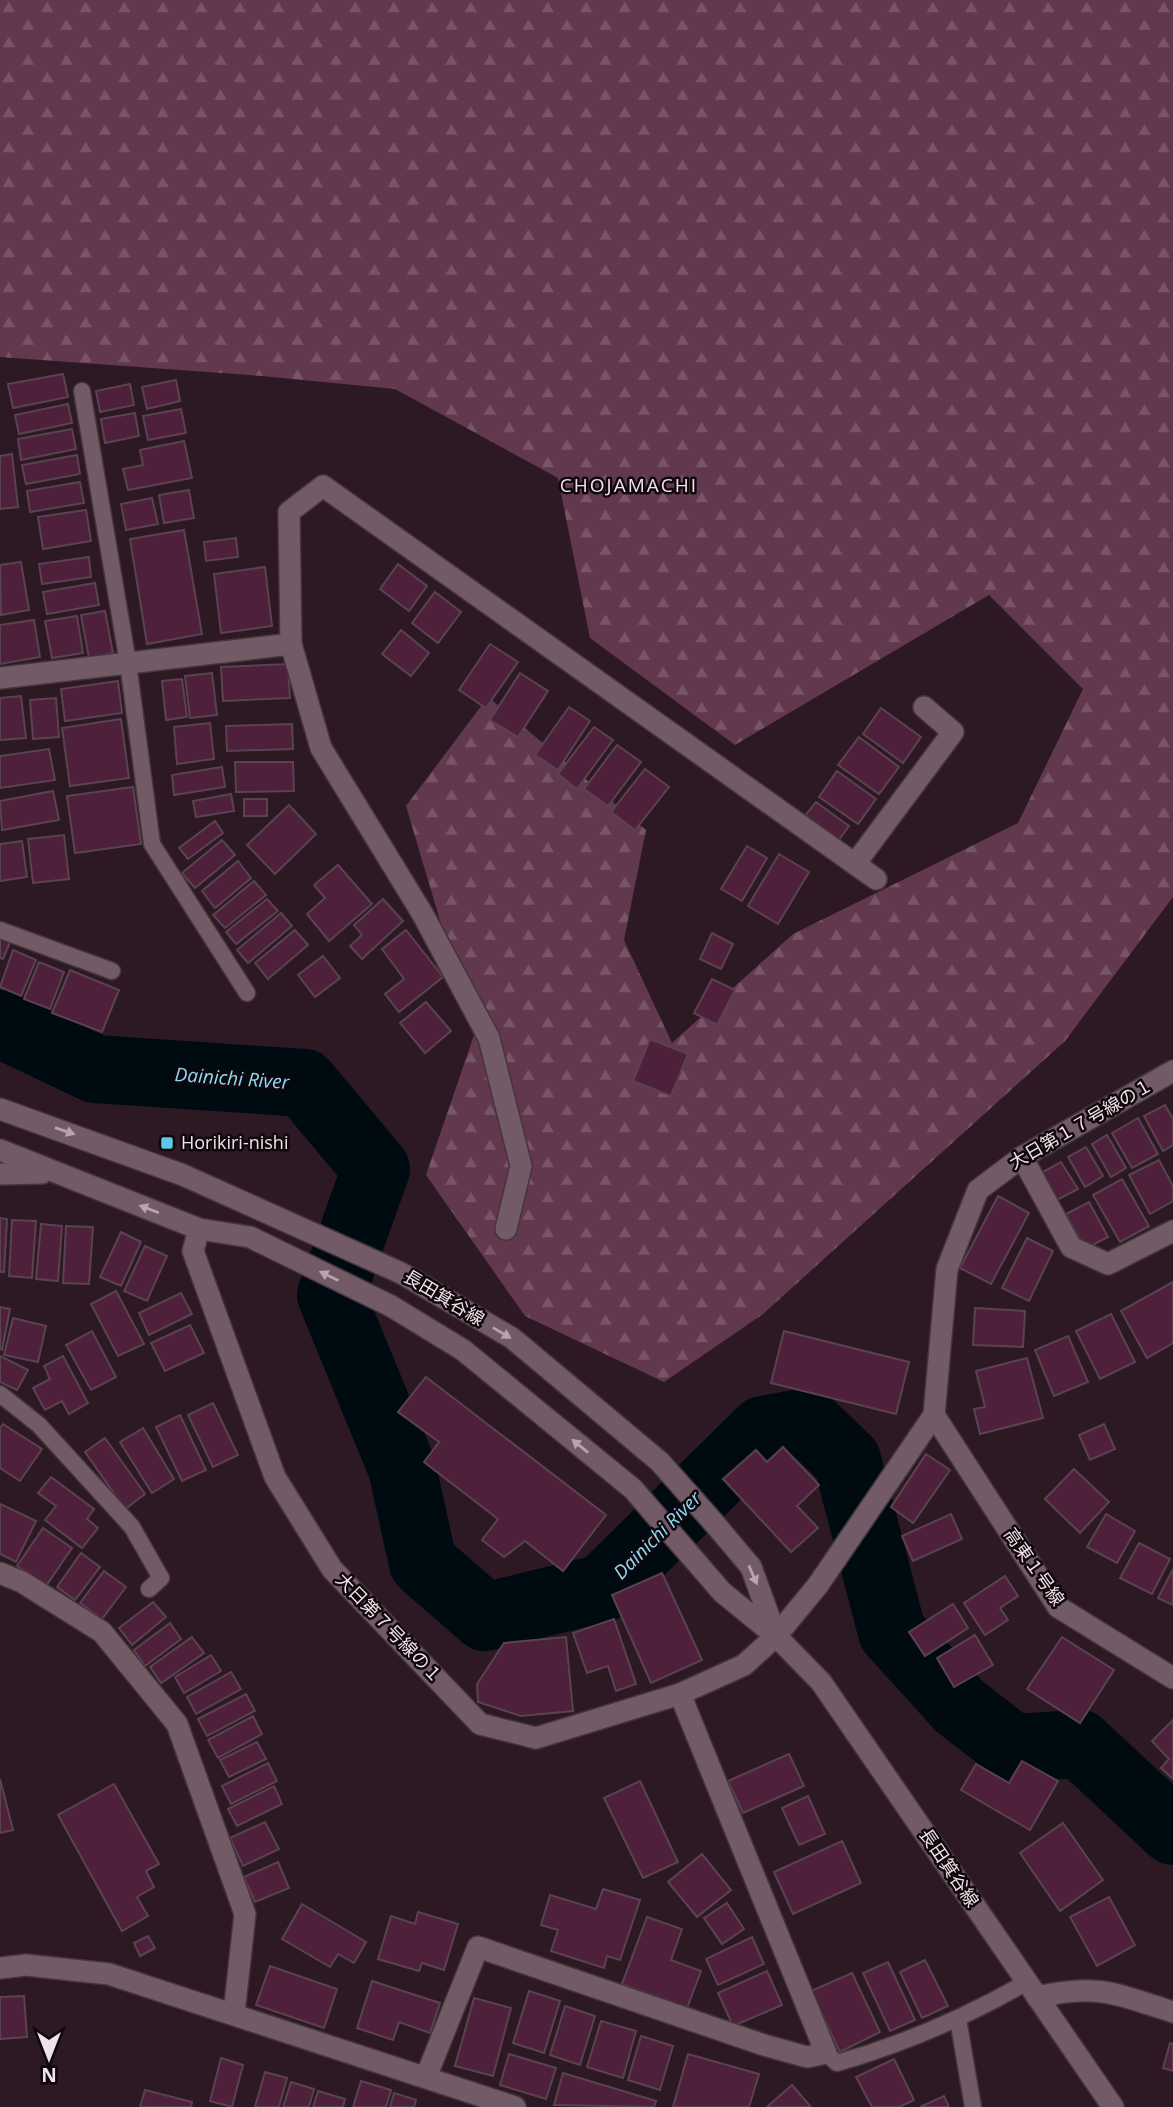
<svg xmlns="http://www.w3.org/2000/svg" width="1173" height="2107" viewBox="0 0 1173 2107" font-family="'Open Sans','Noto Sans JP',sans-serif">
	<defs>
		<pattern id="forest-firs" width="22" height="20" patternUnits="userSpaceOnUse" patternTransform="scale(1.75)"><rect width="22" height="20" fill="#62384f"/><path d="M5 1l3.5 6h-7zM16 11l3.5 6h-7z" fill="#795468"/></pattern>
	</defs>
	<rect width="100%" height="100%" fill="#2c1924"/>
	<polygon fill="url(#forest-firs)" points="0,0 1173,0 1173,897 1065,1041 763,1314 664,1382 525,1316 426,1175 474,1035 406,806 488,697 646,830 624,940 672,1043 793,934 1018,823 1083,689 989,595 735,745 590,638 558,478 395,389 262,376 0,357"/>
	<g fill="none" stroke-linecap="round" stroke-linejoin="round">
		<polyline stroke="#000b11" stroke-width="68" points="0,1024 95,1069 304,1083 376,1169 331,1295 402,1468 423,1563 485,1617 603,1588 763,1430 807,1422 847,1460 892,1632 959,1706 1013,1748 1080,1744 1173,1831"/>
	</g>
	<g fill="#4f203c" stroke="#5a434f" stroke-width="2">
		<polygon points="63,374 68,397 13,408 8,384"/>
		<polygon points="176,380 180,401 147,409 142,387"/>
		<polygon points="130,384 134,405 100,412 96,391"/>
		<polygon points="68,404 72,423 19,434 15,415"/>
		<polygon points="181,409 186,433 148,440 143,416"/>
		<polygon points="135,413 139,436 105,443 101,419"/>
		<polygon points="72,429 76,449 21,460 18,439"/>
		<polygon points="184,441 192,478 128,490 123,469 143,465 140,450"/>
		<polygon points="12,454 18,507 0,509 0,456"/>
		<polygon points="77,455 80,474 26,484 22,465"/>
		<polygon points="80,482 84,503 30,512 27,491"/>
		<polygon points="189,490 194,518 164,523 159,495"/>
		<polygon points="152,498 158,524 126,530 121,504"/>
		<polygon points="86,510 91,541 43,549 38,517"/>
		<polygon points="184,530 202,634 147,644 130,539"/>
		<polygon points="236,538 238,557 206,561 204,542"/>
		<polygon points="89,557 91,577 42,584 39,564"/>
		<polygon points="21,562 29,610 1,615 0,565"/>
		<polygon points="398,564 427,586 409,611 380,589"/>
		<polygon points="265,567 272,626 221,633 214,574"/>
		<polygon points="95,583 99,605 47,614 43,592"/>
		<polygon points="435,592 461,612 438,643 412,623"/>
		<polygon points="105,611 113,653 89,658 81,615"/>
		<polygon points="77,616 83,653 52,658 45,621"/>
		<polygon points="34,620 40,657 0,664 0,625"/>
		<polygon points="401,630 429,653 411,676 382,654"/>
		<polygon points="490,644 518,662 486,708 459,690"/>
		<polygon points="288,664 290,698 223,701 221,667"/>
		<polygon points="212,673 217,715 190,718 185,676"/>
		<polygon points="520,673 548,691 518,737 490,720"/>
		<polygon points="182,679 187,717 166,720 162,681"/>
		<polygon points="118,681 122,713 65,721 61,689"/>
		<polygon points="21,696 26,738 0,740 0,698"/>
		<polygon points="56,698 59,737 33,739 30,700"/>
		<polygon points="569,707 590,721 558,770 535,755"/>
		<polygon points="881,708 921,737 903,763 863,734"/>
		<polygon points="121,719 129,778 70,786 62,728"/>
		<polygon points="210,723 214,759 177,764 174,727"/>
		<polygon points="292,724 293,749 227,751 226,726"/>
		<polygon points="594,727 613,740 577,789 558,774"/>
		<polygon points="859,737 899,767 879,794 838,765"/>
		<polygon points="617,745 641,762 608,806 584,789"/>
		<polygon points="49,749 55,780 0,788 0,756"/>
		<polygon points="235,762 293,762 294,791 236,792"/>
		<polygon points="222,767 225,787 174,795 172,775"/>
		<polygon points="645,769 669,787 635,830 611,812"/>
		<polygon points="837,771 876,799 858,824 819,797"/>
		<polygon points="133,787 141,844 75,853 67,796"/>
		<polygon points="53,791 59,820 2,830 0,801"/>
		<polygon points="231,794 234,811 196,817 193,801"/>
		<rect x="244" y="799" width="23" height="17"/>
		<polygon points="816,802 849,826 838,841 804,817"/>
		<polygon points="289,805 316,834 275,874 247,845"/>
		<polygon points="215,821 223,833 188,859 179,848"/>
		<polygon points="64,835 69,879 33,883 28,839"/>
		<polygon points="222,840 235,855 195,888 182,873"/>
		<polygon points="22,841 27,877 0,881 0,844"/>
		<polygon points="747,846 767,858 742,901 721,889"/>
		<polygon points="779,854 809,872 778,924 748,906"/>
		<polygon points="238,861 251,878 215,908 202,891"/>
		<polygon points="338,865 372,904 329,941 307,914 325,898 314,885"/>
		<polygon points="254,881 266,895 225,928 213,915"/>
		<polygon points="267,899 278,911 236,944 226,932"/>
		<polygon points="383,899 403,921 362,959 350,946 362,935 354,925"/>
		<polygon points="281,913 292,926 248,963 237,950"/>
		<polygon points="295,930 308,945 268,979 255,963"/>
		<polygon points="406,930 443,977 399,1012 385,994 404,979 382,949"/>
		<polygon points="712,933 733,944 721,969 700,959"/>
		<polygon points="0,936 11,940 3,959 0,958"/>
		<polygon points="13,950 36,960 21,996 0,987"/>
		<polygon points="323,956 340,978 315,997 298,975"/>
		<polygon points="39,962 64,972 50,1009 24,999"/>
		<polygon points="70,970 119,990 102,1032 52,1013"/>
		<polygon points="712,979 735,990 717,1025 694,1013"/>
		<polygon points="426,1002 451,1031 425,1053 400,1023"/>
		<polygon points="650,1039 688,1054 671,1096 633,1081"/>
		<polygon points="1165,1105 1173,1119 1173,1145 1163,1151 1144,1116"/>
		<polygon points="1138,1118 1158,1154 1132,1168 1112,1133"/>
		<polygon points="1107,1135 1126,1168 1111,1177 1092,1144"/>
		<polygon points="1086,1147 1103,1176 1085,1187 1068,1157"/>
		<polygon points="1159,1160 1173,1186 1173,1201 1150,1214 1129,1175"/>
		<polygon points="1061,1162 1078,1189 1057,1200 1041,1173"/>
		<polygon points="1122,1179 1149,1226 1120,1242 1093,1195"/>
		<polygon points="998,1196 1029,1213 991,1284 960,1268"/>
		<polygon points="1089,1202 1108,1237 1085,1249 1066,1214"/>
		<polygon points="0,1218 7,1219 4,1272 0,1272"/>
		<polygon points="12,1220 36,1221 32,1278 9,1276"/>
		<polygon points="41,1224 62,1226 58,1281 36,1279"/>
		<polygon points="66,1226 93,1227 89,1284 63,1283"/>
		<polygon points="121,1232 141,1242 121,1286 100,1277"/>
		<polygon points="1027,1238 1053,1251 1029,1301 1002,1288"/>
		<polygon points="145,1246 167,1256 147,1301 124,1291"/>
		<polygon points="1173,1282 1173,1343 1147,1358 1121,1311"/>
		<polygon points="116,1291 144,1344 118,1356 91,1304"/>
		<polygon points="181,1293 192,1314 149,1335 139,1313"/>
		<polygon points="0,1307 10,1309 2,1350 0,1349"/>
		<polygon points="975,1308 1025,1311 1023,1347 973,1345"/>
		<polygon points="1111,1314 1135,1362 1100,1379 1076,1331"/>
		<polygon points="13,1318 46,1326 38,1362 4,1355"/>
		<polygon points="190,1325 204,1353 165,1371 151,1343"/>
		<polygon points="92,1331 116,1377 91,1390 66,1345"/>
		<polygon points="784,1331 909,1362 896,1414 771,1383"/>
		<polygon points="1068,1336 1088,1382 1054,1396 1035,1350"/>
		<polygon points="0,1356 28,1370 17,1390 0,1382"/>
		<polygon points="63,1356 88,1403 69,1414 62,1401 45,1410 33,1388 50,1379 44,1366"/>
		<polygon points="1027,1358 1043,1418 980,1434 974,1409 985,1407 976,1371"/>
		<polygon points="426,1377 606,1515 563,1571 525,1541 504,1557 482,1540 498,1519 424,1462 439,1442 398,1412"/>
		<polygon points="213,1403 238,1455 213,1467 188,1415"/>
		<polygon points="180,1415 206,1470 182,1481 156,1427"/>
		<polygon points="3,1424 42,1449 20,1481 0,1468 0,1428"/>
		<polygon points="1104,1424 1115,1449 1090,1460 1079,1435"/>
		<polygon points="143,1428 174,1479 152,1493 120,1442"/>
		<polygon points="105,1438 145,1494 125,1509 85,1452"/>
		<polygon points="783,1447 819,1485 797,1506 818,1528 791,1552 723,1479 756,1450 767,1462"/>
		<polygon points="926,1454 950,1470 913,1523 891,1507"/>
		<polygon points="1074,1469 1109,1502 1080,1533 1045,1499"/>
		<polygon points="51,1477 94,1509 87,1519 98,1528 82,1548 45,1520 56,1506 38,1493"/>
		<polygon points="0,1504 36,1521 16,1562 0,1554"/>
		<polygon points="951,1514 962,1539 913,1561 902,1536"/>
		<polygon points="1106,1514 1135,1531 1117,1563 1087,1547"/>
		<polygon points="43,1528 72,1548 46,1586 17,1566"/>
		<polygon points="1139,1543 1170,1559 1152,1594 1120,1578"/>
		<polygon points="81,1553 100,1567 75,1600 57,1587"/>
		<polygon points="1173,1569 1173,1605 1158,1598"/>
		<polygon points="104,1571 126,1587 102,1619 80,1603"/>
		<polygon points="662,1573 702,1660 651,1683 612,1595"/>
		<polygon points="1005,1576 1018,1596 1000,1608 1008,1620 985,1635 964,1603"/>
		<polygon points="153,1602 166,1617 132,1645 119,1628"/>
		<polygon points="953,1604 968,1628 925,1656 909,1632"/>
		<polygon points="614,1619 636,1684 616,1691 608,1666 587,1673 573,1633"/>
		<polygon points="170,1623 181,1639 145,1666 134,1650"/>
		<polygon points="975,1635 993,1665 954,1687 937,1658"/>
		<polygon points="192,1637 204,1653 161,1683 150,1667"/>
		<polygon points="566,1637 573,1711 521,1716 478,1702 477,1684 504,1643"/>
		<polygon points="1062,1637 1114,1670 1080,1723 1027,1689"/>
		<polygon points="211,1655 221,1671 184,1693 175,1677"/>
		<polygon points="231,1672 241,1689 196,1714 187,1697"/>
		<polygon points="246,1694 255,1711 207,1736 198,1719"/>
		<polygon points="253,1716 262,1734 218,1758 208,1740"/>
		<polygon points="1173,1720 1173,1779 1161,1768 1169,1759 1152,1741"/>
		<polygon points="257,1742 266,1759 229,1777 220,1760"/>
		<polygon points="789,1754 804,1786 743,1813 728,1781"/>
		<polygon points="1022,1761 1058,1781 1030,1830 961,1790 976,1764 1009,1783"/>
		<polygon points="268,1763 277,1781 231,1804 222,1786"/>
		<polygon points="0,1779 13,1830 0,1833"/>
		<polygon points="640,1781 678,1862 643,1878 604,1798"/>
		<polygon points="114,1784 159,1864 146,1871 154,1887 137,1897 148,1916 122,1931 58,1815"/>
		<polygon points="274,1786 282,1804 237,1826 228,1809"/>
		<polygon points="808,1796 825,1834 799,1845 782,1808"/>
		<polygon points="265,1822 279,1849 243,1866 230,1838"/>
		<polygon points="1063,1823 1103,1880 1060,1911 1020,1853"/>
		<polygon points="842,1841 861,1883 793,1914 774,1872"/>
		<polygon points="702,1854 731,1890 697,1917 668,1882"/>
		<polygon points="278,1862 289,1888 255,1902 244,1877"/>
		<polygon points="603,1889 640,1900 620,1960 607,1956 604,1968 551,1951 558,1930 541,1925 550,1895 596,1909"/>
		<polygon points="1109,1897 1135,1945 1097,1966 1070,1917"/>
		<polygon points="727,1903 744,1929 722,1944 704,1918"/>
		<polygon points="302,1904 366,1942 354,1963 338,1954 330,1967 282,1939"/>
		<polygon points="418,1912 458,1924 444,1970 422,1963 419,1971 378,1959 391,1916 415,1924"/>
		<polygon points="647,1917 682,1929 671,1960 701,1971 687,2008 622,1984"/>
		<polygon points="148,1936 155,1948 140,1956 134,1943"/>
		<polygon points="752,1937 764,1964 718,1985 706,1959"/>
		<polygon points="925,1960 948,2006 922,2018 900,1972"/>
		<polygon points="888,1962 915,2020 890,2031 863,1973"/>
		<polygon points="270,1966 337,1989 324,2028 256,2005"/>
		<polygon points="767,1971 782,2005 733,2026 718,1993"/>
		<polygon points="852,1973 880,2032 840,2052 811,1991"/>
		<polygon points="372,1981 440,2003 430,2033 399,2022 393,2040 357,2028"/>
		<polygon points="529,1991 560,2001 544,2053 513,2043"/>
		<polygon points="24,1996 27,2037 0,2039 0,1997"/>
		<polygon points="474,1998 511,2008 493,2076 455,2066"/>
		<polygon points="565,2006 595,2016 580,2065 550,2055"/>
		<polygon points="601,2021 636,2031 623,2078 587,2067"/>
		<polygon points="641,2036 673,2046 660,2090 628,2080"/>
		<polygon points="1170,2043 1173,2044 1173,2071 1163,2068"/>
		<polygon points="509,2054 556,2068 546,2099 500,2085"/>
		<polygon points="688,2054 759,2074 749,2107 673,2107"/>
		<polygon points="221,2058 243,2065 232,2107 210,2101"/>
		<polygon points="894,2059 914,2100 899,2107 872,2107 856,2077"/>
		<polygon points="265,2072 287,2078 279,2107 255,2107"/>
		<polygon points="563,2073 656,2101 654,2107 554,2105"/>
		<polygon points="361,2081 391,2090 386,2107 353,2107"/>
		<polygon points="291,2082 314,2089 309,2107 283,2107"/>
		<polygon points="792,2085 811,2107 767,2107"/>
		<polygon points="145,2090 192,2102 191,2107 140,2107"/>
		<polygon points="318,2091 345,2099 343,2107 313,2107"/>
		<polygon points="394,2093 416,2100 414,2107 390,2107"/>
		<polygon points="944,2096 949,2107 920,2107"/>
	</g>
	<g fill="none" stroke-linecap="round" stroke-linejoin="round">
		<defs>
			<g id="service">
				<polyline points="82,391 128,663 152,844 247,993"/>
				<polyline points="0,930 112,971"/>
				<polyline points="0,1394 39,1425 132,1527 161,1578 149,1589"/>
				<polyline points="958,2019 973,2107"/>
				<path d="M 826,2053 L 837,2063 C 904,2044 966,2017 1027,1982"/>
			</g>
			<g id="minor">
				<polyline points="0,678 291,644"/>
				<polyline points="855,864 953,732 924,707"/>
				<polyline points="1022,1157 1071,1247 1108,1264 1173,1231"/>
				<polyline points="199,1229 193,1251 275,1477 332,1569 480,1724 536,1738 680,1694 744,1665 776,1636 818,1585 934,1415 947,1269 978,1190 1022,1157 1173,1071"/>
				<polyline points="506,1229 521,1166 489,1038 422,913 321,748 291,644 289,512 323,486 876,879"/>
				<polyline points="934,1415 1058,1607 1173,1678"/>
				<polyline points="0,1573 22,1582 102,1632 177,1724 245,1914 234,2013"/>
				<polyline points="0,1968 26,1965 109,1974 515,2107"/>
				<path d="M 1037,1997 C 1098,1983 1116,1994 1173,2012"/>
				<polyline points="426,2077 478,1947 764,2045 807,2057 826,2053 680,1694"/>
			</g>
			<g id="tertiary">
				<polyline points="0,1109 183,1175 401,1273 512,1338 660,1462 714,1523 751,1567 776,1636"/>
				<polyline points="0,1150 199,1229 250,1237 391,1306 463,1350 633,1489 722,1592 776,1636 821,1682 1113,2107"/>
				<polyline points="0,1174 42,1173"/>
			</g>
		</defs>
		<use href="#service" stroke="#44353d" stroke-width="19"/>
		<use href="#minor" stroke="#44353d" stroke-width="24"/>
		<use href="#tertiary" stroke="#44353d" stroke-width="24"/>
		<use href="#service" stroke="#725a66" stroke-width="16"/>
		<use href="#minor" stroke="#725a66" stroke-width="21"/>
		<use href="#tertiary" stroke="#725a66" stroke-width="21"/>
	</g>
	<defs><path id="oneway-solid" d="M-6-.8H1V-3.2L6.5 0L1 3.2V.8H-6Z" transform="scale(1.75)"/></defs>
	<g fill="#b7a5ae">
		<use href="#oneway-solid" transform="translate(65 1131) rotate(19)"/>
		<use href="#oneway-solid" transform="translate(149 1209) rotate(-159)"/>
		<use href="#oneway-solid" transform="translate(329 1276) rotate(-154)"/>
		<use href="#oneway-solid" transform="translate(502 1333) rotate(31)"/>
		<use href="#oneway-solid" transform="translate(580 1446) rotate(-141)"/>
		<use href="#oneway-solid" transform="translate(753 1575) rotate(66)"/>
	</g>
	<rect fill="#5bc8e6" stroke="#0f070b" stroke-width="2.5" x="160" y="1136" width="14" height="14" rx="3.5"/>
	<g text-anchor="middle" stroke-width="5" stroke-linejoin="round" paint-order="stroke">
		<g font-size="18" fill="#f0e2e9" stroke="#0f070b">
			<text transform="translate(1081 1124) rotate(-30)" y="6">大日第１７号線の１</text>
			<text transform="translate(444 1298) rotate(31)" y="6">長田箕谷線</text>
			<text transform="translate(1034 1567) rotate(55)" y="6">高東１号線</text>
			<text transform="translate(389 1628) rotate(46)" y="6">大日第７号線の１</text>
			<text transform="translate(949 1868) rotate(56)" y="6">長田箕谷線</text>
		</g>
		<g font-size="18" fill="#f0e2e9" stroke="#0f070b" text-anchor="start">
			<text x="181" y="1149">Horikiri-nishi</text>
		</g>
		<g font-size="19" letter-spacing="2" fill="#f0e2e9" stroke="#0f070b">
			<text x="629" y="492">CHOJAMACHI</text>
		</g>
		<g font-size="19" font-style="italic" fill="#8addf6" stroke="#0f070b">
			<text transform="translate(232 1078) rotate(4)" y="7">Dainichi River</text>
			<text transform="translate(657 1535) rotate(-45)" y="7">Dainichi River</text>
		</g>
	</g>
	<g transform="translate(49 2058) rotate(180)" stroke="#0f070b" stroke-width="5" paint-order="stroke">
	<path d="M0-5L12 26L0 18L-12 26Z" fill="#f0e2e9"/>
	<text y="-10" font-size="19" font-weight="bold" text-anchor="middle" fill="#f0e2e9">N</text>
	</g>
</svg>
